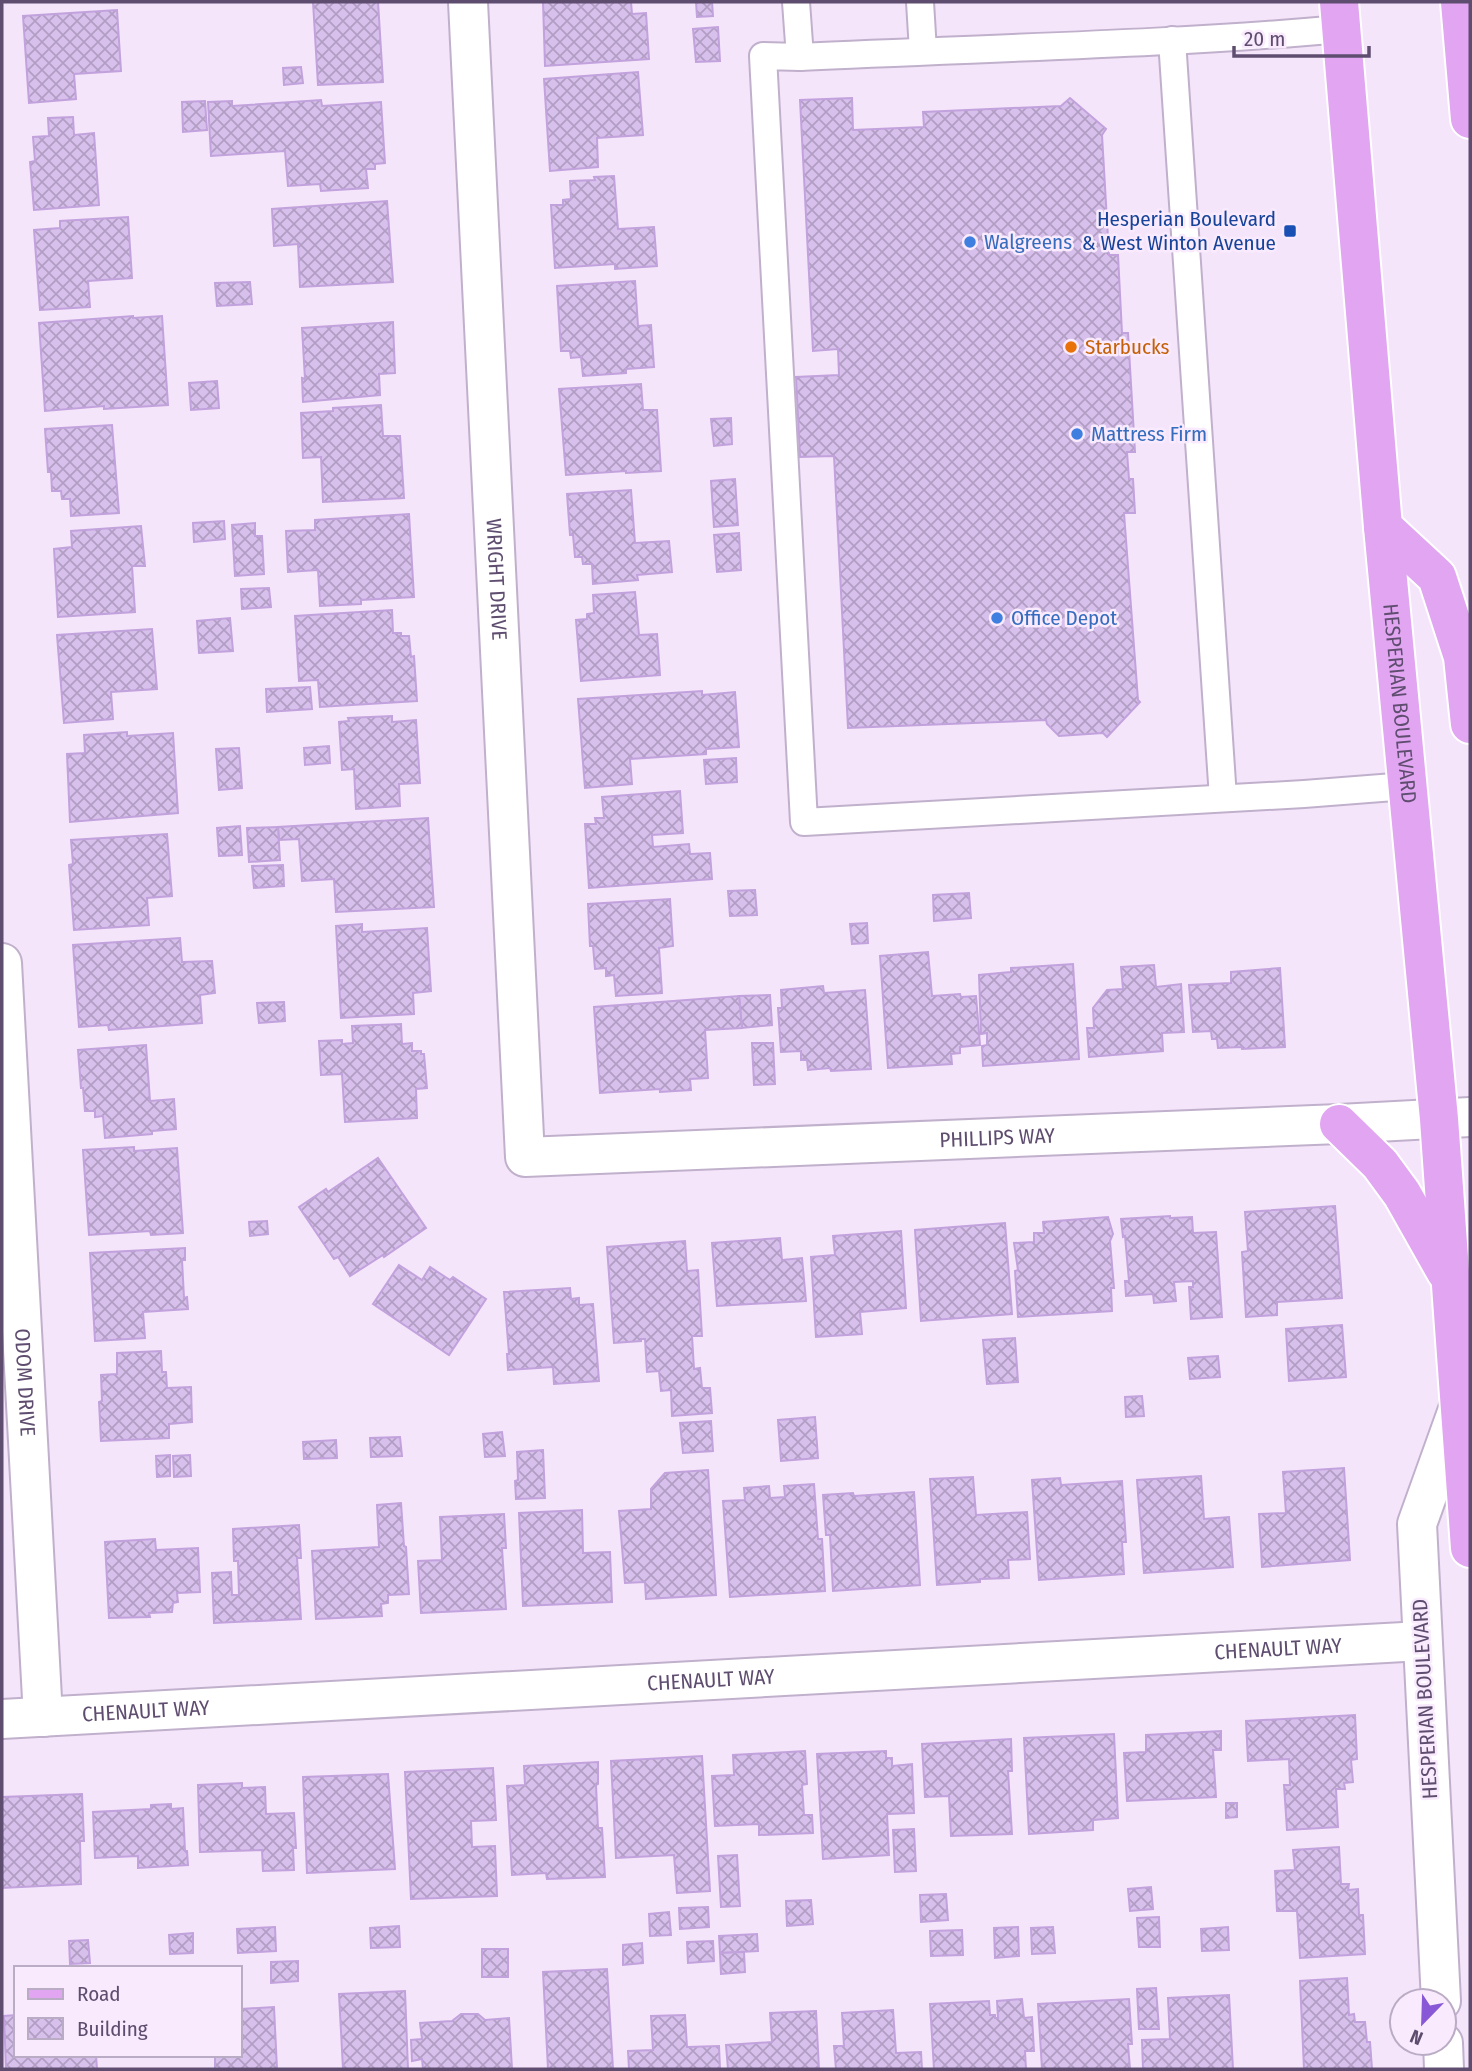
<svg xmlns="http://www.w3.org/2000/svg" width="1472" height="2071" viewBox="0 0 1472 2071" font-family="'Fira Sans Condensed',sans-serif">
	<defs>
		<pattern id="building-cross-hatch" width="8" height="8" patternUnits="userSpaceOnUse" patternTransform="scale(1.75)"><rect width="8" height="8" fill="#d8c0ec"/><path d="M0 0l8 8M0 8l8-8" fill="none" stroke="#b29ec4"/></pattern>
	</defs>
	<rect width="100%" height="100%" fill="#f5e5fa"/>
	<g fill="url(#building-cross-hatch)" stroke="#c2a2dd" stroke-width="2">
		<polygon points="313,2 378,2 383,82 318,85"/>
		<polygon points="543,2 631,2 632,14 646,13 649,59 545,66"/>
		<polygon points="696,2 712,2 713,16 697,17"/>
		<polygon points="117,10 121,71 74,74 76,99 29,103 23,16"/>
		<polygon points="718,27 720,61 696,62 693,29"/>
		<polygon points="301,67 303,83 284,85 283,68"/>
		<polygon points="638,72 643,135 597,138 598,167 550,171 544,79"/>
		<polygon points="852,98 853,130 924,127 923,112 1061,106 1070,98 1106,129 1102,135 1109,255 1118,255 1122,333 1128,333 1135,452 1127,452 1129,479 1133,479 1135,513 1124,513 1138,700 1140,702 1107,737 1103,733 1059,736 1047,724 1046,720 848,728 834,456 800,457 796,377 839,375 838,349 813,351 800,100"/>
		<polygon points="321,100 322,106 381,102 385,163 375,164 375,169 366,169 368,188 321,191 320,184 288,186 285,151 211,156 208,102 232,101 232,106"/>
		<polygon points="205,101 207,130 183,132 182,102"/>
		<polygon points="73,117 74,135 94,133 99,205 34,210 30,162 35,161 33,137 49,136 48,118"/>
		<polygon points="614,176 618,229 654,227 657,266 615,269 615,264 555,268 551,205 563,205 563,200 571,199 570,181 595,180 594,177"/>
		<polygon points="387,201 393,282 300,287 298,244 274,246 272,209"/>
		<polygon points="128,217 132,278 88,281 90,307 40,310 34,230 60,228 60,221"/>
		<polygon points="635,281 638,326 651,325 654,367 626,369 626,373 583,376 581,357 571,358 570,351 561,351 557,286"/>
		<polygon points="250,282 252,304 217,306 215,283"/>
		<polygon points="133,316 133,318 162,316 168,405 104,409 104,406 45,411 39,323"/>
		<polygon points="393,322 395,373 379,374 380,395 303,402 302,378 305,379 302,328"/>
		<polygon points="217,381 219,408 191,410 189,383"/>
		<polygon points="641,384 643,410 657,410 661,471 626,473 626,471 566,475 559,389"/>
		<polygon points="381,405 383,436 400,436 404,498 323,502 321,457 303,458 301,413 333,411 333,408"/>
		<polygon points="731,418 732,444 714,446 711,419"/>
		<polygon points="112,425 119,513 71,516 70,499 62,499 61,491 52,491 51,472 48,472 45,429"/>
		<polygon points="735,479 738,525 714,527 711,481"/>
		<polygon points="631,490 635,543 669,541 672,572 637,575 638,580 593,584 592,564 583,564 582,557 575,557 573,535 570,535 567,494"/>
		<polygon points="409,514 414,597 361,600 361,604 320,606 318,570 288,572 286,531 315,530 315,520"/>
		<polygon points="224,521 225,539 194,542 193,523"/>
		<polygon points="255,523 255,536 262,536 264,574 235,576 232,525"/>
		<polygon points="141,526 145,566 132,566 135,612 58,617 54,549 72,547 71,531"/>
		<polygon points="739,533 741,570 717,572 714,535"/>
		<polygon points="269,588 271,607 242,609 241,589"/>
		<polygon points="635,592 639,635 657,634 660,675 581,681 576,620 587,619 587,614 594,613 593,595"/>
		<polygon points="392,610 393,633 401,633 401,636 409,636 411,657 414,656 417,701 320,707 318,680 299,681 295,616"/>
		<polygon points="230,618 233,651 199,653 197,621"/>
		<polygon points="152,629 157,689 111,692 113,719 64,723 57,635"/>
		<polygon points="310,687 312,709 267,712 266,689"/>
		<polygon points="702,691 702,695 735,692 739,747 706,749 706,754 630,759 632,784 585,788 578,699"/>
		<polygon points="392,716 392,722 416,720 420,783 399,784 400,806 356,809 354,769 342,770 339,722 349,721 348,718"/>
		<polygon points="127,732 127,736 173,733 178,813 70,822 67,754 85,753 84,735"/>
		<polygon points="329,746 330,763 305,765 304,748"/>
		<polygon points="239,748 242,788 219,790 216,749"/>
		<polygon points="736,758 737,782 706,784 704,760"/>
		<polygon points="680,791 683,833 652,835 653,847 689,844 690,854 710,853 712,879 589,888 585,824 596,824 595,818 604,818 602,797"/>
		<polygon points="428,818 434,907 336,912 334,879 302,881 299,839 279,840 278,827"/>
		<polygon points="240,826 242,855 219,856 217,828"/>
		<polygon points="278,827 280,860 249,862 247,828"/>
		<polygon points="167,834 172,896 147,898 149,925 74,930 69,865 73,864 71,840"/>
		<polygon points="283,865 284,886 254,888 252,866"/>
		<polygon points="755,890 757,915 730,916 728,891"/>
		<polygon points="969,893 971,918 934,921 933,895"/>
		<polygon points="670,899 673,946 659,948 662,993 616,996 614,975 606,976 606,968 595,969 593,946 590,946 588,904"/>
		<polygon points="867,923 868,943 852,944 850,924"/>
		<polygon points="362,924 362,932 427,928 431,991 413,993 414,1014 341,1018 336,926"/>
		<polygon points="180,938 182,962 212,961 215,993 200,995 202,1023 109,1030 108,1025 79,1027 73,945"/>
		<polygon points="928,952 932,996 960,994 961,997 976,996 980,1045 960,1047 960,1053 951,1054 952,1064 888,1068 880,956"/>
		<polygon points="1073,964 1079,1059 983,1066 982,1046 987,1045 987,1033 981,1034 979,975 1011,972 1011,968"/>
		<polygon points="1154,965 1156,987 1181,984 1184,1032 1162,1033 1163,1051 1089,1057 1087,1028 1094,1028 1093,1008 1107,990 1123,989 1121,967"/>
		<polygon points="1280,968 1285,1047 1242,1049 1242,1047 1218,1048 1217,1039 1212,1039 1211,1031 1193,1032 1189,985 1231,983 1231,972"/>
		<polygon points="823,986 824,993 865,990 871,1069 831,1071 830,1068 808,1070 807,1060 801,1060 801,1051 781,1052 778,1008 782,1008 781,990"/>
		<polygon points="770,995 772,1025 742,1028 739,996"/>
		<polygon points="739,996 742,1028 705,1030 708,1078 690,1079 691,1090 660,1092 660,1089 600,1093 594,1007"/>
		<polygon points="284,1002 285,1021 259,1023 257,1003"/>
		<polygon points="401,1024 402,1044 412,1043 412,1051 421,1051 421,1054 424,1054 427,1088 416,1089 417,1118 345,1122 342,1074 321,1075 319,1041 342,1040 342,1044 353,1043 352,1026"/>
		<polygon points="752,1043 773,1043 775,1084 754,1085"/>
		<polygon points="146,1045 150,1101 174,1099 176,1129 152,1131 152,1134 105,1138 103,1116 95,1117 95,1111 85,1111 83,1088 81,1088 78,1050"/>
		<polygon points="134,1147 134,1151 177,1148 183,1233 151,1235 150,1231 89,1235 83,1150"/>
		<polygon points="378,1158 426,1228 384,1257 383,1255 350,1276 338,1257 334,1259 299,1207 326,1189 328,1192"/>
		<polygon points="1335,1206 1342,1298 1277,1302 1277,1315 1246,1317 1242,1252 1248,1251 1245,1212"/>
		<polygon points="1170,1216 1170,1218 1192,1217 1193,1233 1216,1232 1222,1317 1191,1319 1189,1287 1193,1287 1193,1281 1174,1282 1176,1301 1154,1303 1153,1294 1126,1296 1125,1281 1129,1281 1125,1236 1123,1237 1121,1219"/>
		<polygon points="1108,1217 1113,1234 1110,1241 1114,1288 1111,1288 1112,1311 1018,1317 1015,1271 1018,1270 1014,1243 1034,1242 1034,1233 1044,1233 1043,1222"/>
		<polygon points="267,1221 268,1234 250,1236 249,1222"/>
		<polygon points="1005,1223 1012,1314 921,1321 915,1230"/>
		<polygon points="901,1231 906,1308 860,1312 862,1334 816,1337 811,1257 835,1255 833,1236"/>
		<polygon points="780,1238 782,1260 802,1258 806,1301 717,1306 712,1243"/>
		<polygon points="685,1241 687,1271 698,1270 702,1336 692,1336 694,1369 700,1368 702,1388 710,1388 712,1413 672,1416 671,1390 661,1391 659,1371 647,1372 645,1339 641,1339 641,1341 614,1343 607,1247"/>
		<polygon points="185,1248 185,1260 182,1260 184,1298 187,1297 188,1309 143,1312 145,1338 95,1341 90,1253"/>
		<polygon points="399,1265 422,1280 430,1267 450,1280 453,1277 486,1299 449,1355 373,1304"/>
		<polygon points="570,1288 571,1299 579,1298 579,1305 593,1304 599,1381 554,1384 553,1367 508,1370 507,1354 509,1354 504,1292"/>
		<polygon points="1342,1325 1346,1377 1289,1381 1286,1329"/>
		<polygon points="1015,1338 1018,1382 987,1384 983,1340"/>
		<polygon points="161,1351 162,1372 166,1372 167,1388 191,1387 192,1422 169,1424 169,1438 101,1441 99,1402 102,1401 101,1375 117,1374 117,1353"/>
		<polygon points="1218,1356 1220,1377 1190,1379 1188,1358"/>
		<polygon points="1142,1396 1144,1416 1126,1417 1125,1397"/>
		<polygon points="815,1417 818,1458 781,1461 778,1420"/>
		<polygon points="711,1421 713,1451 683,1453 680,1423"/>
		<polygon points="502,1432 505,1456 485,1457 483,1434"/>
		<polygon points="400,1437 402,1456 371,1457 370,1438"/>
		<polygon points="336,1440 337,1458 304,1459 303,1442"/>
		<polygon points="543,1450 545,1498 516,1499 515,1481 518,1480 517,1452"/>
		<polygon points="170,1455 170,1476 157,1477 156,1456"/>
		<polygon points="190,1455 191,1476 174,1477 173,1456"/>
		<polygon points="1344,1468 1350,1560 1262,1567 1259,1514 1286,1513 1283,1472"/>
		<polygon points="708,1470 716,1595 646,1599 645,1582 625,1583 619,1511 651,1509 651,1489 665,1473"/>
		<polygon points="1201,1476 1204,1519 1229,1517 1233,1567 1144,1573 1137,1480"/>
		<polygon points="973,1477 976,1515 1027,1512 1030,1559 1008,1560 1009,1578 980,1579 980,1582 937,1585 930,1479"/>
		<polygon points="1060,1478 1061,1485 1122,1481 1126,1542 1122,1542 1124,1574 1039,1580 1032,1480"/>
		<polygon points="814,1484 818,1539 822,1539 825,1591 730,1597 723,1501 745,1500 744,1488 769,1486 770,1498 785,1497 784,1486"/>
		<polygon points="914,1492 920,1585 833,1591 830,1535 826,1535 823,1495 853,1493 854,1496"/>
		<polygon points="401,1503 404,1546 406,1547 409,1594 388,1595 388,1603 381,1604 382,1616 316,1619 312,1551 379,1547 377,1505"/>
		<polygon points="582,1510 583,1553 610,1552 612,1602 523,1606 519,1513"/>
		<polygon points="504,1514 506,1548 502,1548 506,1609 421,1613 418,1561 442,1560 440,1517"/>
		<polygon points="299,1525 301,1558 297,1558 301,1619 214,1623 212,1573 231,1572 232,1595 239,1595 238,1561 234,1561 233,1529"/>
		<polygon points="155,1539 156,1550 198,1548 200,1592 177,1593 178,1602 173,1603 172,1612 149,1613 150,1617 109,1618 105,1542"/>
		<polygon points="1355,1715 1357,1759 1351,1760 1353,1782 1344,1783 1345,1789 1336,1789 1338,1827 1287,1830 1284,1785 1290,1785 1289,1759 1248,1761 1246,1721"/>
		<polygon points="1221,1731 1221,1750 1213,1750 1216,1797 1127,1801 1124,1753 1146,1752 1146,1735"/>
		<polygon points="1114,1734 1118,1818 1093,1820 1093,1830 1029,1834 1024,1738"/>
		<polygon points="1011,1739 1012,1771 1008,1771 1012,1834 951,1836 949,1796 925,1797 922,1744"/>
		<polygon points="805,1751 807,1784 802,1785 804,1815 812,1815 813,1833 759,1835 759,1824 715,1826 712,1776 734,1775 733,1755"/>
		<polygon points="886,1751 886,1758 892,1758 892,1766 912,1764 914,1813 887,1814 889,1855 823,1859 817,1754"/>
		<polygon points="702,1756 710,1891 677,1893 674,1855 616,1858 611,1761"/>
		<polygon points="598,1762 598,1784 596,1785 598,1828 602,1828 605,1877 547,1879 546,1873 512,1875 507,1786 525,1785 524,1766"/>
		<polygon points="493,1768 496,1820 471,1821 472,1847 495,1846 497,1896 411,1899 405,1772"/>
		<polygon points="388,1774 395,1869 307,1873 303,1777"/>
		<polygon points="242,1783 242,1788 265,1787 266,1814 294,1813 296,1848 293,1848 294,1870 263,1871 262,1850 200,1852 198,1785"/>
		<polygon points="82,1794 84,1841 80,1841 81,1884 2,1888 2,1797"/>
		<polygon points="1226,1803 1237,1803 1237,1817 1226,1818"/>
		<polygon points="171,1804 171,1809 183,1808 185,1851 187,1851 188,1865 138,1868 138,1856 95,1858 93,1812 151,1809 151,1805"/>
		<polygon points="914,1829 916,1871 895,1872 893,1830"/>
		<polygon points="1339,1847 1341,1884 1349,1884 1348,1890 1358,1889 1359,1915 1363,1915 1365,1954 1300,1958 1297,1911 1277,1911 1275,1871 1295,1870 1293,1850"/>
		<polygon points="737,1855 740,1906 721,1907 718,1856"/>
		<polygon points="1151,1887 1153,1909 1130,1911 1128,1889"/>
		<polygon points="946,1894 948,1920 921,1922 920,1895"/>
		<polygon points="811,1900 813,1924 787,1926 786,1901"/>
		<polygon points="708,1907 709,1927 680,1929 679,1908"/>
		<polygon points="669,1912 671,1935 650,1936 649,1914"/>
		<polygon points="1159,1917 1160,1947 1139,1947 1137,1918"/>
		<polygon points="399,1926 400,1947 371,1948 370,1928"/>
		<polygon points="275,1927 276,1951 238,1953 237,1929"/>
		<polygon points="1018,1927 1019,1956 995,1958 994,1928"/>
		<polygon points="1053,1927 1055,1953 1032,1954 1031,1928"/>
		<polygon points="1228,1927 1229,1950 1202,1951 1201,1929"/>
		<polygon points="962,1930 963,1955 931,1956 930,1931"/>
		<polygon points="193,1933 193,1953 170,1954 169,1935"/>
		<polygon points="757,1934 758,1951 720,1953 719,1936"/>
		<polygon points="88,1940 90,1963 70,1964 69,1941"/>
		<polygon points="713,1941 714,1961 688,1963 687,1942"/>
		<polygon points="642,1943 643,1963 623,1965 623,1945"/>
		<rect x="482" y="1949" width="26" height="28"/>
		<polygon points="744,1952 745,1972 721,1974 720,1953"/>
		<polygon points="298,1961 298,1981 271,1983 271,1962"/>
		<polygon points="607,1969 613,2069 548,2069 543,1972"/>
		<polygon points="1347,1978 1349,2015 1354,2014 1355,2022 1365,2022 1367,2042 1370,2042 1372,2069 1304,2069 1300,1981"/>
		<polygon points="1156,1988 1159,2029 1139,2029 1137,1989"/>
		<polygon points="405,1991 408,2069 343,2069 339,1994"/>
		<polygon points="1229,1995 1233,2069 1143,2069 1142,2040 1170,2039 1168,1998"/>
		<polygon points="1022,1999 1024,2018 1032,2017 1034,2051 1025,2051 1026,2069 934,2069 930,2004 989,2001 990,2015 995,2015 995,2018 998,2018 997,2001"/>
		<polygon points="1129,1999 1132,2044 1128,2044 1130,2069 1042,2069 1038,2004"/>
		<polygon points="274,2007 277,2069 215,2069 215,2055 240,2055 241,2009"/>
		<polygon points="893,2010 896,2053 921,2052 922,2069 836,2069 834,2046 844,2046 842,2013"/>
		<polygon points="816,2011 819,2069 728,2069 726,2045 772,2042 770,2013"/>
		<polygon points="461,2014 478,2014 485,2020 509,2018 512,2069 423,2069 422,2059 412,2061 411,2040 422,2039 420,2023 452,2021"/>
		<polygon points="16,2015 16,2055 96,2055 97,2069 6,2069 4,2016"/>
		<polygon points="685,2015 687,2047 719,2046 720,2069 629,2069 628,2051 653,2050 651,2016"/>
	</g>
	<g fill="none" stroke-linecap="round" stroke-linejoin="round">
		<defs>
			<g id="service">
				<polyline points="796,2 800,57"/>
				<polyline points="920,2 923,51"/>
				<path d="M 1341,29 C 1161,45 980,48 800,57 L 763,56 L 804,822 L 1304,794 L 1407,786"/>
				<polyline points="1172,40 1223,798"/>
			</g>
			<g id="minor">
				<path id="s1" d="M 468,2 L 525,1157 L 1339,1124 L 1470,1117"/>
				<path id="s2" d="M 2,963 L 43,1717"/>
				<path id="s3" d="M 2,1719 L 1422,1641"/>
				<polyline points="1441,2001 1417,1524 1460,1404"/>
				<polyline points="1443,2043 1444,2069"/>
			</g>
			<g id="primary">
				<path id="s4" d="M 1339,2 L 1383,527 L 1439,1119 L 1470,1548"/>
				<polyline points="1460,2 1470,119"/>
				<polyline points="1383,527 1437,577 1463,657 1470,724"/>
				<polyline points="1339,1124 1380,1164 1402,1194 1446,1272"/>
			</g>
		</defs>
		<use href="#service" stroke="#c1b0cc" stroke-width="30"/>
		<use href="#minor" stroke="#c1b0cc" stroke-width="42"/>
		<use href="#primary" stroke="#fff" stroke-width="42"/>
		<use href="#service" stroke="#fff" stroke-width="26"/>
		<use href="#minor" stroke="#fff" stroke-width="38"/>
		<use href="#primary" stroke="#e1a5f1" stroke-width="38"/>
	</g>
	<rect fill="#1a4fb4" stroke="#f9ebfd" stroke-width="2.5" x="1283" y="224" width="14" height="14" rx="3.5"/>
	<g fill="#3f7fe0" stroke="#f9ebfd" stroke-width="2.5">
		<circle cx="970" cy="242" r="7"/>
		<circle cx="1077" cy="434" r="7"/>
		<circle cx="997" cy="618" r="7"/>
	</g>
	<circle fill="#e8710a" stroke="#f9ebfd" stroke-width="2.5" cx="1071" cy="347" r="7"/>
	<g text-anchor="middle" stroke-width="5" stroke-linejoin="round" paint-order="stroke">
		<g font-size="21" fill="#164399" stroke="#f9ebfd" text-anchor="end">
			<text x="1276" y="226">Hesperian Boulevard<tspan x="1276" dy="24">&amp; West Winton Avenue</tspan></text>
		</g>
		<g font-size="21" fill="#366cbe" stroke="#f9ebfd" text-anchor="start">
			<text x="984" y="249">Walgreens</text>
			<text x="1091" y="441">Mattress Firm</text>
			<text x="1011" y="625">Office Depot</text>
		</g>
		<g font-size="21" fill="#c56008" stroke="#f9ebfd" text-anchor="start">
			<text x="1085" y="354">Starbucks</text>
		</g>
		<g font-size="21" fill="#5f4d70" stroke="#f9ebfd">
			<text dy="7" stroke="none"><textPath href="#s1" startOffset="578">WRIGHT DRIVE</textPath></text>
			<text dy="7" stroke="none"><textPath href="#s4" startOffset="704">HESPERIAN BOULEVARD</textPath></text>
			<text dy="7" stroke="none"><textPath href="#s1" startOffset="1629">PHILLIPS WAY</textPath></text>
			<text dy="7" stroke="none"><textPath href="#s2" startOffset="420">ODOM DRIVE</textPath></text>
			<text dy="7" stroke="none"><textPath href="#s3" startOffset="1278">CHENAULT WAY</textPath></text>
			<text dy="7" stroke="none"><textPath href="#s3" startOffset="710">CHENAULT WAY</textPath></text>
			<text transform="translate(1425 1699) rotate(-93)" y="7">HESPERIAN BOULEVARD</text>
			<text dy="7" stroke="none"><textPath href="#s3" startOffset="144">CHENAULT WAY</textPath></text>
		</g>
	</g>
	<rect width="1472" height="2071" fill="none" stroke="#5f4d70" stroke-width="7"/>
	<rect x="14" y="1966" width="228" height="91" fill="#f9ebfd" stroke="#bbacc5" stroke-width="2"/>
	<rect x="28" y="1989" width="35" height="10" fill="#e1a5f1" stroke="#bbacc5" stroke-width="2"/>
	<text x="77" y="2001" font-size="21" fill="#5f4d70">Road</text>
	<rect x="28" y="2018" width="35" height="21" fill="url(#building-cross-hatch)" stroke="#bbacc5" stroke-width="2"/>
	<text x="77" y="2036" font-size="21" fill="#5f4d70">Building</text>
	<g transform="translate(1423 2022) rotate(203)"><circle r="33" fill="#f9ebfd" stroke="#bbacc5" stroke-width="2"/>
	<path d="M0-5L12 26L0 18L-12 26Z" fill="#8858d6"/>
	<text y="-10" font-size="19" font-weight="bold" text-anchor="middle" fill="#5f4d70">N</text>
	</g>
	<path d="M1234 46v10h135v-10" fill="none" stroke="#5f4d70" stroke-width="3.5"/>
	<text x="1244" y="46" font-size="21" fill="#5f4d70" stroke="#f9ebfd" stroke-width="5" paint-order="stroke">20 m</text>
</svg>
